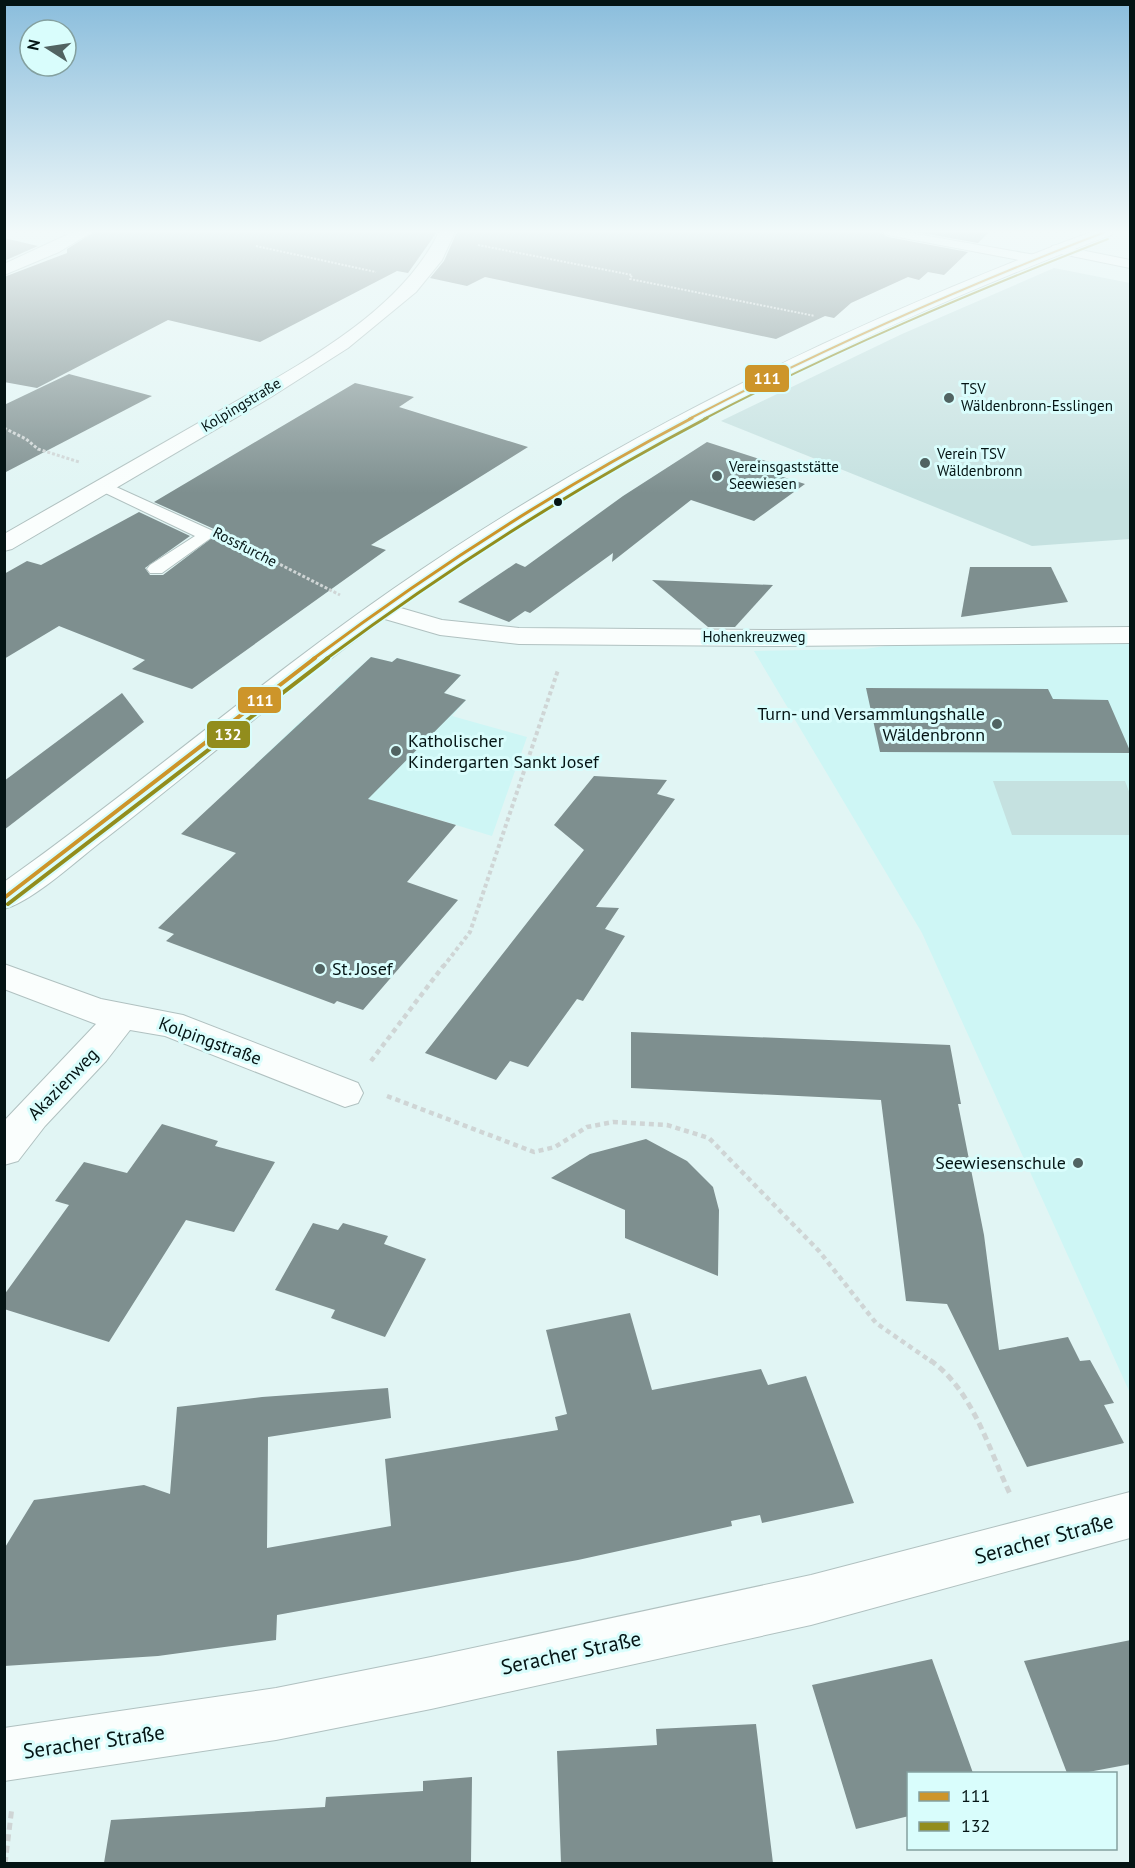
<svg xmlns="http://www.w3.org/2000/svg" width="1135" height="1868" viewBox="0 0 1135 1868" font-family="'PT Sans',sans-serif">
	<rect width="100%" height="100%" fill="#e1f5f4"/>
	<g fill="#cef6f5">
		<polygon points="1093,641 1130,642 1130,1393 922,933 754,651 865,649 905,643"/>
		<polygon points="371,657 392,662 397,658 461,675 444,693 466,700 452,716 527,737 492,836 407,810 377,843 297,777 256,764 304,718 308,720 340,691 335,689"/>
	</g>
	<g fill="#c5e1e0">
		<polygon points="1054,268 1130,283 1130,539 1032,546 721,421 902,334"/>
		<polygon points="993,781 1125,781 1130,794 1130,835 1012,835"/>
	</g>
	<g fill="#7e8f8f">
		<polygon points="94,232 437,232 408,273 397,271 260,342 168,320 37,388 4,382 4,277 67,253 67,249"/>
		<polygon points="457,232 880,232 888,237 968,252 944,275 928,272 919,280 908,277 851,303 834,318 825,316 776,339 485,277 467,286 430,278 444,261"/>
		<polygon points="916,232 989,232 978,243"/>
		<polygon points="4,238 38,246 4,261"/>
		<polygon points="69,374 152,396 4,473 4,405"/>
		<polygon points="355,383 414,397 399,407 528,447 371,545 386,550 192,689 132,669 145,660 59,626 4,659 4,574 27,561 41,565 139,512 190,536 145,568 150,575 163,575 217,534 214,529 154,502"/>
		<polygon points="707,442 769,462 758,469 805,484 754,521 691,500 612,562 613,553 530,613 525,611 509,622 458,602 516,563 525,567 623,496"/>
		<polygon points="970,567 1051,567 1068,602 961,617"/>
		<polygon points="652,580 773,585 735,627 708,627"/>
		<polygon points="371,657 392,662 397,658 461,675 444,693 466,700 368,799 456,825 407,882 458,900 363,1010 337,1001 334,1004 166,941 174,934 158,928 236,853 181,834"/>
		<polygon points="866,688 1048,689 1053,699 1108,700 1131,753 880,752"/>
		<polygon points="122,693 144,722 4,830 4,781"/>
		<polygon points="594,776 667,780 657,794 675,799 596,907 619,908 605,929 625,936 583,1001 577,999 528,1067 510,1061 496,1080 425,1053 584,850 554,825"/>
		<polygon points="631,1032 950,1045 961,1104 958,1104 984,1235 999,1350 1068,1337 1080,1361 1090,1360 1114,1403 1104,1405 1124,1443 1027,1467 947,1304 906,1301 881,1100 631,1088"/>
		<polygon points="162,1124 218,1141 215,1146 275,1162 234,1232 186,1220 109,1342 4,1309 4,1295 69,1205 55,1201 84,1162 127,1173"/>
		<polygon points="646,1139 687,1161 713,1187 719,1210 718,1276 625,1238 625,1210 551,1178 590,1154"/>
		<polygon points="313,1223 338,1230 343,1223 388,1236 384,1244 426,1259 385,1337 331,1318 335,1310 275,1290"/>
		<polygon points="630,1313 652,1390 761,1369 768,1385 806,1376 854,1503 762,1523 760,1515 731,1521 732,1526 578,1560 277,1615 276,1640 158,1656 4,1666 4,1549 34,1500 144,1485 170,1494 177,1407 262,1397 388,1388 391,1418 268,1437 267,1548 391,1526 385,1459 558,1430 555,1417 567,1414 546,1330"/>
		<polygon points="1131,1640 1131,1764 1083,1773 1067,1773 1024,1661"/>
		<polygon points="932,1659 973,1773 909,1773 909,1816 856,1829 812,1685"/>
		<polygon points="756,1724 773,1863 561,1863 557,1751 657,1745 656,1729"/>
		<polygon points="472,1777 471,1863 104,1863 111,1820 325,1807 326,1797 423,1791 423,1781"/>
	</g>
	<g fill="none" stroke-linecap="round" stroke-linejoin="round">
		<defs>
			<g id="service">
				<polygon points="882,232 905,232 1035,255 1041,259 1035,263 888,235"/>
				<polygon points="1056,245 1130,260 1130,268 1052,252 1052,246"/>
				<polygon points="103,481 213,531 215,535 162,573 150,573 147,569 150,565 195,536 97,489 95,486"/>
			</g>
			<g id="minor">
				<polygon points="73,232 92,232 59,252 4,275 4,264"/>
				<path d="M 439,232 L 455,232 L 442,260 L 416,292 L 348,348 L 271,397 L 12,549 L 4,551 L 4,534 C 72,495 140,457 207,418 C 287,371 397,318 439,232 Z"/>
				<polygon points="380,602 442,620 519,628 778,630 1130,627 1130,643 778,646 519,644 440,635 371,615 367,610 371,605"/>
				<polygon points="4,964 101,999 183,1015 358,1083 363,1093 358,1103 345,1107 165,1036 130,1030 106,1061 45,1126 18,1161 4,1165 4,1121 96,1024 4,989"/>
				<polygon points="1130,1492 1130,1538 811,1625 431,1709 276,1740 4,1781 4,1728 276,1688 431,1657 811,1575"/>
			</g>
			<path id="tertiary" d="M 1091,232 L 1113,232 L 1111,235 C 863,329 627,446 410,600 C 305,674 208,759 106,838 C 80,857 34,901 4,909 L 4,882 C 137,788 259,682 393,589 C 609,439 845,324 1091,232 Z"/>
		</defs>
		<use href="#service" stroke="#b0c1c0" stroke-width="2"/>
		<use href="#minor" stroke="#b0c1c0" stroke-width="2"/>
		<use href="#tertiary" stroke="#b0c1c0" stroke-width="2"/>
		<g stroke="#cfd5d5" stroke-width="2" stroke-dasharray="2 1.5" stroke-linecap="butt">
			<polyline points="478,245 632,275 630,279 815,316"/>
			<polyline points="256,246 376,272"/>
		</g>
		<g stroke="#cfd5d5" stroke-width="3" stroke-dasharray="3 2" stroke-linecap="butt">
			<polyline points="4,428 26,439 38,449 79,462"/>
			<polyline points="240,544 340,595"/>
		</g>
		<polyline stroke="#cfd5d5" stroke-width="4" stroke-dasharray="4 3" stroke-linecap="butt" points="443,967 470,932 558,670"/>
		<g stroke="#cfd5d5" stroke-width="4.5" stroke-dasharray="5 4" stroke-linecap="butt">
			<polyline points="371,1061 444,965"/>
			<polyline points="387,1096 534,1152 555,1147 587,1127 613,1122 667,1125 709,1138 819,1251 876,1323 932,1362"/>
		</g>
		<g stroke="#cfd5d5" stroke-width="5" stroke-dasharray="7 4.5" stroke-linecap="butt">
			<path d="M 930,1360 C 973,1390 989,1450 1011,1496"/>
			<polyline points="5,1864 12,1807"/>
		</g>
		<use href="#service" fill="#fafefd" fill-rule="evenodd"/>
		<use href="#minor" fill="#fafefd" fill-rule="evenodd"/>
		<use href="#tertiary" fill="#fafefd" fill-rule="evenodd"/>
		<defs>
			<path id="bus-1-far2" d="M 689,419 C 824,348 963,287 1105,232"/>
			<path id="bus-1-far1" d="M 313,659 C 433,569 559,488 692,418"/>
			<polyline id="bus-1" points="4,898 315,658"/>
			<path id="bus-2-far2" d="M 704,419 C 835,350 970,293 1108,239"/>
			<path id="bus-2-far1" d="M 326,659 C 447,569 574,488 707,418"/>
			<polyline id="bus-2" points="8,904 328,658"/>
		</defs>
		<use href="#bus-1-far2" stroke="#d9fdfc" stroke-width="4.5"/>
		<use href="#bus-1-far1" stroke="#d9fdfc" stroke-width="6"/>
		<use href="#bus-1" stroke="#d9fdfc" stroke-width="8"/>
		<use href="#bus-2-far2" stroke="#d9fdfc" stroke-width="4.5"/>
		<use href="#bus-2-far1" stroke="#d9fdfc" stroke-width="6"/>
		<use href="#bus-2" stroke="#d9fdfc" stroke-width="8"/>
		<use href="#bus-1-far2" stroke="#cd952a" stroke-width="2"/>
		<use href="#bus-1-far1" stroke="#cd952a" stroke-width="3"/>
		<use href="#bus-1" stroke="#cd952a" stroke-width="4"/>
		<use href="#bus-2-far2" stroke="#928d1d" stroke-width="2"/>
		<use href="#bus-2-far1" stroke="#928d1d" stroke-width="3"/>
		<use href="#bus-2" stroke="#928d1d" stroke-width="4"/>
	</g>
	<linearGradient id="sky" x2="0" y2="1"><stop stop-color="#8abddc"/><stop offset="0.47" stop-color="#f2fafa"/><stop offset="1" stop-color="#f2fafa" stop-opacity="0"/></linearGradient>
	<rect width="1135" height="493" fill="url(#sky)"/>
	<g fill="#516362" stroke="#d9fdfc" stroke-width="2">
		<circle cx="949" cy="398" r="6"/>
		<circle cx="925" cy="463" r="6"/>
		<circle cx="717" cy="476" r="6"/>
		<circle cx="997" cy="724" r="6"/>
		<circle cx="396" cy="751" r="6"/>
		<circle cx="320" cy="969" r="6"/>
		<circle cx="1078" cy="1163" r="6"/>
	</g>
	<circle fill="#041414" stroke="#d9fdfc" stroke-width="2" cx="558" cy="502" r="5"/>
	<g text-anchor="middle" stroke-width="6" stroke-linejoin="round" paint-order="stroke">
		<g font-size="15" fill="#041414" stroke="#d9fdfc" text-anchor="start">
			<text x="961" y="394">TSV<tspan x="961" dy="17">Wäldenbronn-Esslingen</tspan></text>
			<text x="937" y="459">Verein TSV<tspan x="937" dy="17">Wäldenbronn</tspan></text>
			<text x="729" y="472">Vereinsgaststätte<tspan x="729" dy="17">Seewiesen</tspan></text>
		</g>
		<g font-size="15" fill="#041414" stroke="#d9fdfc">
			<text transform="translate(241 405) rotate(-31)" y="5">Kolpingstraße</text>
			<text transform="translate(245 547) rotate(27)" y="5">Rossfurche</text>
			<text x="754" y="642">Hohenkreuzweg</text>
		</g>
		<g font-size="18" fill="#041414" stroke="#d9fdfc" text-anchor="end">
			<text x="985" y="720">Turn- und Versammlungshalle<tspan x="985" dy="21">Wäldenbronn</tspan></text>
			<text x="408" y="747" text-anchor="start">Katholischer<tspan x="408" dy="21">Kindergarten Sankt Josef</tspan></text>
			<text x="332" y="975" text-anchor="start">St. Josef</text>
			<text x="1066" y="1169">Seewiesenschule</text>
		</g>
		<g font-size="18" fill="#041414" stroke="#d9fdfc">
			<text transform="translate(210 1041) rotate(20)" y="6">Kolpingstraße</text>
			<text transform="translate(63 1084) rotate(-46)" y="6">Akazienweg</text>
		</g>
		<g font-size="21" fill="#041414" stroke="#d9fdfc">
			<text transform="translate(1044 1539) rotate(-15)" y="7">Seracher Straße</text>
			<text transform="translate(571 1653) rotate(-12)" y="7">Seracher Straße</text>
			<text transform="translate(94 1742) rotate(-8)" y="7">Seracher Straße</text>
		</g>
	</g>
	<g stroke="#d9fdfc" stroke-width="2">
		<rect x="744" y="364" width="46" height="29" rx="6" fill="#cd952a"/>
		<rect x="237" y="686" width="45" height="28" rx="6" fill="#cd952a"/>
		<rect x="206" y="720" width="45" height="29" rx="6" fill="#928d1d"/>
	</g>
	<g font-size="16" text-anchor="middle" font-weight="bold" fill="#fff">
		<text x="767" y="384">111</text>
		<text x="260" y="706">111</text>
		<text x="228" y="740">132</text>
	</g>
	<rect width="1135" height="1868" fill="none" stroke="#041414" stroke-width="12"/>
	<rect x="907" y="1772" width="210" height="78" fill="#d9fdfc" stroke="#84a09f" stroke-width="1.5"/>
	<rect x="919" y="1792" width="30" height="9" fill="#cd952a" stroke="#84a09f" stroke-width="1.5"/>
	<text x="961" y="1802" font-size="18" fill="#041414">111</text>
	<rect x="919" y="1822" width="30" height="9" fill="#928d1d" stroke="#84a09f" stroke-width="1.5"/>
	<text x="961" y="1832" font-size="18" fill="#041414">132</text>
	<g transform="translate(48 48) rotate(282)"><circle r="28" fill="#d9fdfc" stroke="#84a09f" stroke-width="1.5"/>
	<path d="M0-4.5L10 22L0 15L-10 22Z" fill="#516362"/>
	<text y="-9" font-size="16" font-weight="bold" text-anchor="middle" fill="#041414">N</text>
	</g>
</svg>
